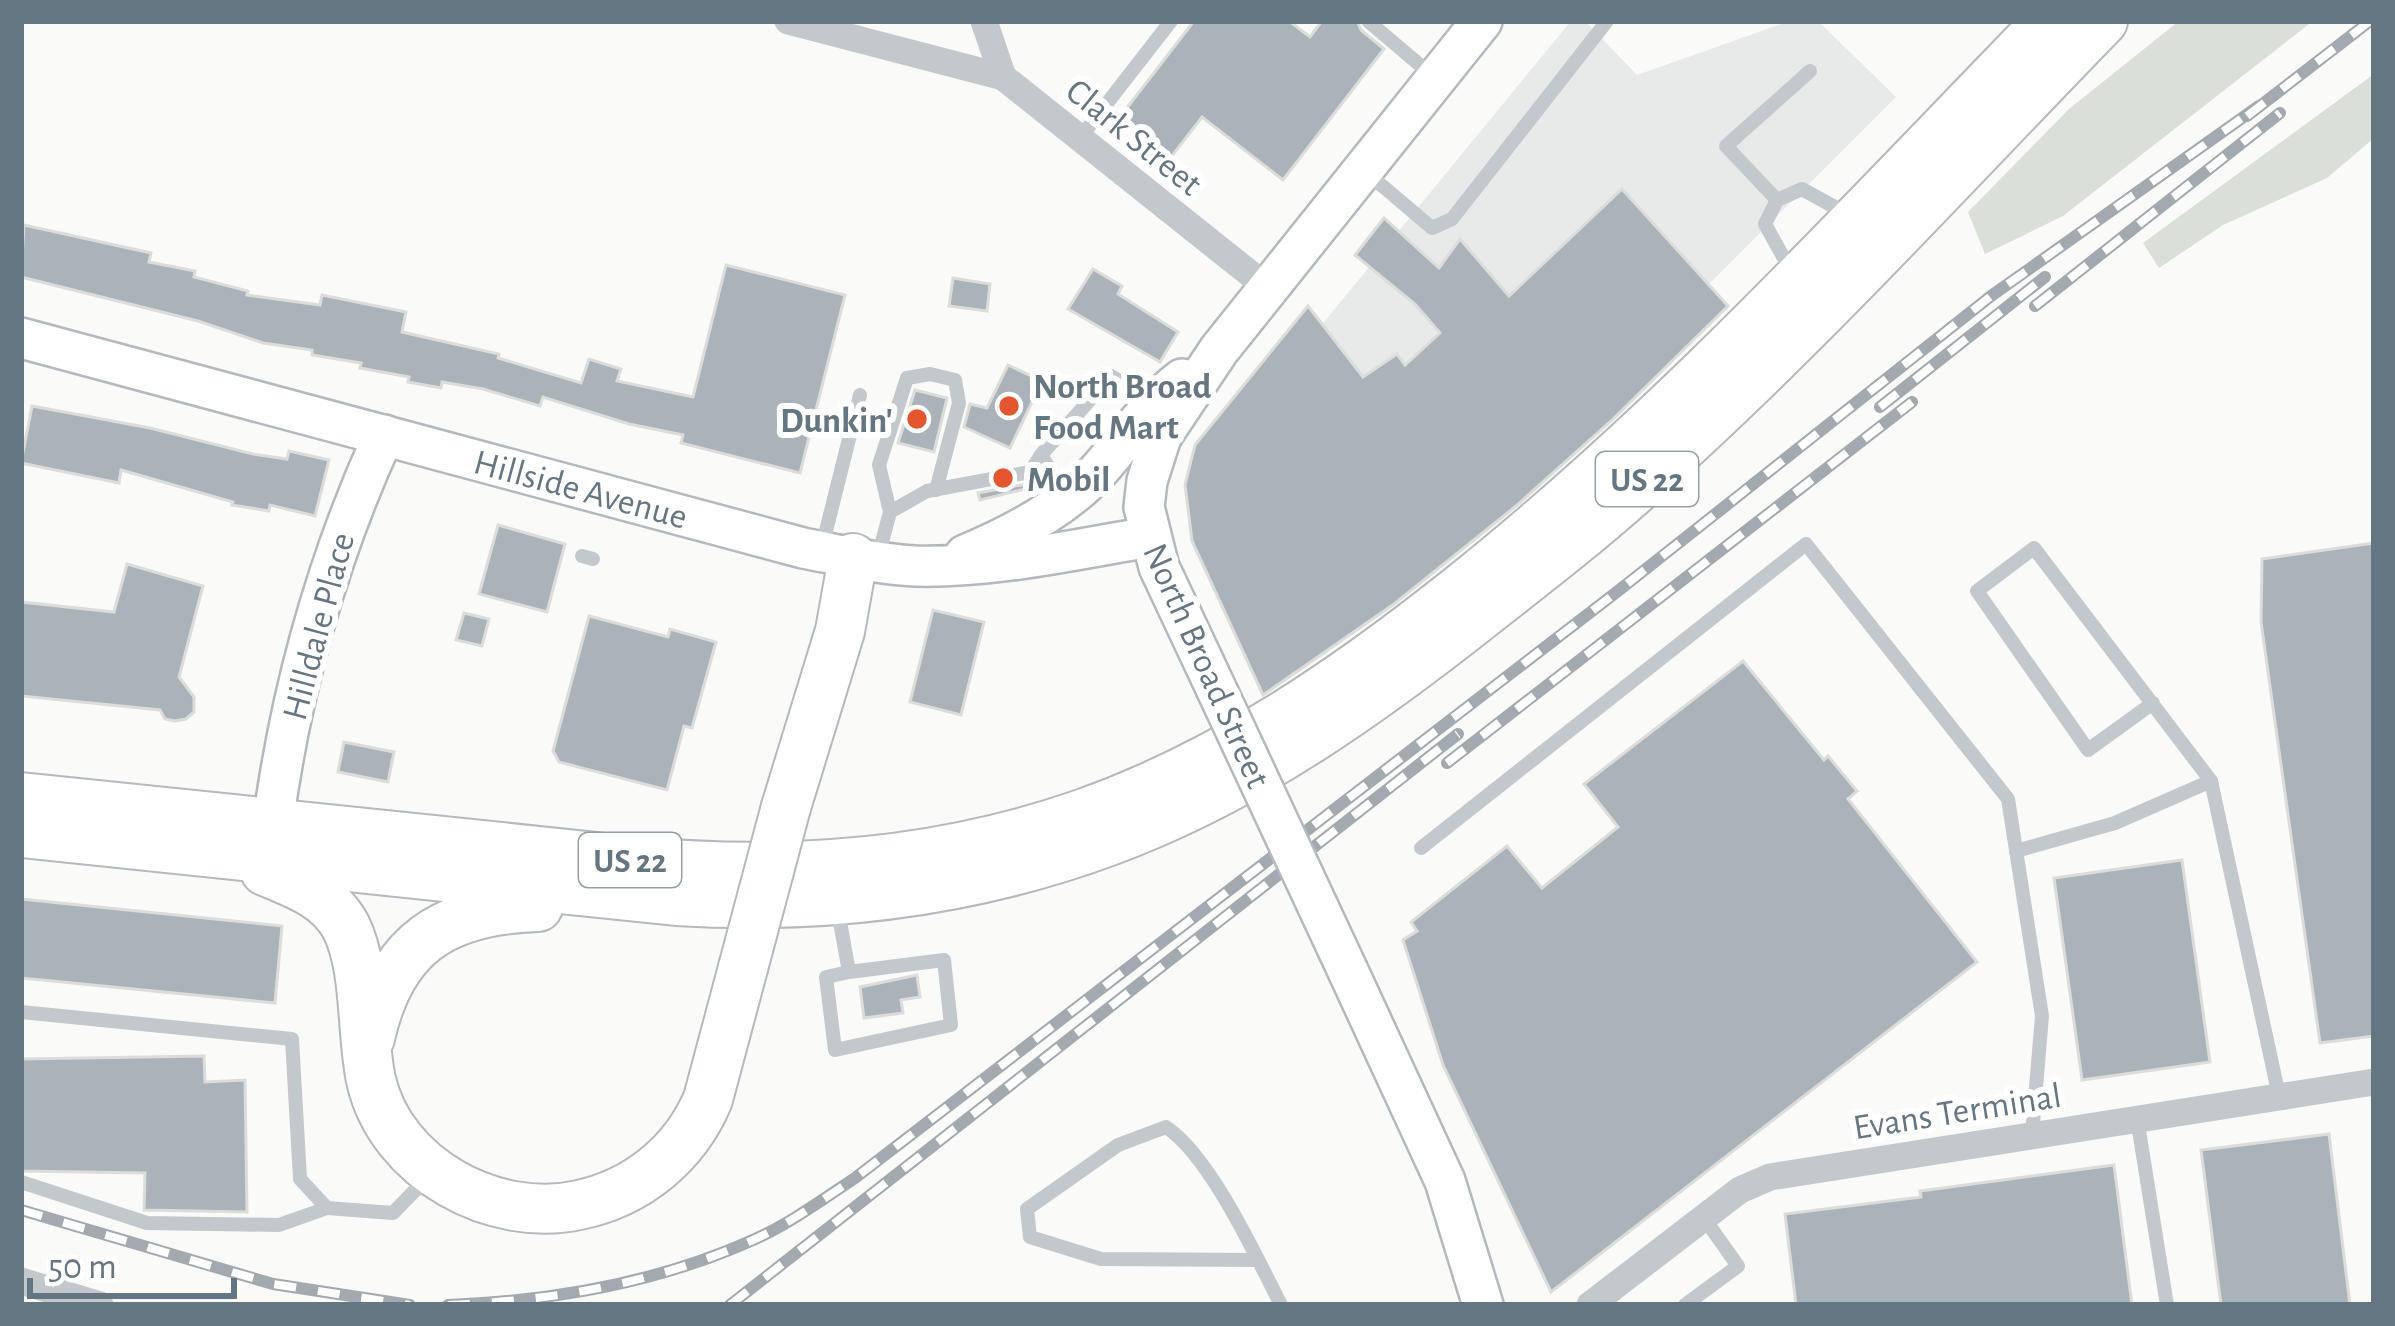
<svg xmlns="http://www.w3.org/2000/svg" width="2395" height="1326" viewBox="0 0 2395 1326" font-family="'Alegreya Sans',sans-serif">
	<rect width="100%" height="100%" fill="#fafaf8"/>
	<polygon fill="#e8e9e9" points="1571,21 1585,21 1637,75 1790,21 1818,21 1896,97 1578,415 1271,657 1297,355"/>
	<g fill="#dadfd7">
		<polygon points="2179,21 2313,21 2063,216 1985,254 1968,212 2069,109"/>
		<polygon points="2374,74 2374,138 2327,178 2223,225 2159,268 2143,243"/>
	</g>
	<g fill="#aab3b9" stroke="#dcdcda" stroke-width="3">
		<polygon points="1194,21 1289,21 1310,37 1322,21 1357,21 1361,30 1384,49 1283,180 1202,117 1168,161 1116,122"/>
		<polygon points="1622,189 1728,306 1613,419 1516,506 1394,604 1263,695 1192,541 1185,485 1195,445 1308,306 1363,377 1397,354 1405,365 1440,333 1415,304 1355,255 1384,218 1439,268 1460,239 1509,296"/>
		<polygon points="24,225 151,253 149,262 195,271 194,277 248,291 247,295 320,305 322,295 406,312 402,332 499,354 498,358 581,383 589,359 621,369 617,381 693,397 726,265 845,295 800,473 681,443 683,435 629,424 543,397 540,406 483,389 442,382 441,388 408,382 409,377 360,368 361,363 312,355 312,350 263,343 198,321 21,277"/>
		<polygon points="1093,269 1122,286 1118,294 1178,332 1160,362 1068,309"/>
		<polygon points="953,278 990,284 987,311 949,306"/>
		<polygon points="1008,365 1042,381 1010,448 964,427 970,404 987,408"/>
		<polygon points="915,390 947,398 934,452 898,443"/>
		<polygon points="32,406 150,428 253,454 287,459 289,451 329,460 315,516 270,505 269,511 232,505 233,502 121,470 119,483 21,463"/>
		<polygon points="1032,483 1033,487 980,500 978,493"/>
		<polygon points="498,525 565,544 547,612 479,594"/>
		<polygon points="2374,543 2374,1036 2320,1043 2261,622 2262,559"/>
		<polygon points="127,564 203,586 179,677 194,697 194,712 186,719 175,721 165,719 160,710 21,696 21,602 114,612"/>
		<polygon points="933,610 984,622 961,715 910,702"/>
		<polygon points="464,613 489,619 482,646 456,640"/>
		<polygon points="589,616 668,637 670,629 716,642 692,728 684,726 667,790 559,762 553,751"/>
		<polygon points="1743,661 1824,760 1828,756 1857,791 1848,799 1977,962 1551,1292 1443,1065 1403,940 1417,931 1411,922 1507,846 1542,888 1618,827 1584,784"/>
		<polygon points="344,742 394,752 388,782 338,772"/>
		<polygon points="2182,860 2210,1062 2082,1080 2054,878"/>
		<polygon points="21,899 282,926 275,1003 21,978"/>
		<polygon points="917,975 920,997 901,1000 903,1013 864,1018 860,987"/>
		<polygon points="204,1056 205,1082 245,1080 247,1212 144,1210 145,1173 21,1171 21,1059"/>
		<polygon points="2329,1134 2350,1305 2221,1305 2201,1150"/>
		<polygon points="2114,1165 2132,1305 1796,1305 1785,1214 1921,1197 1920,1191"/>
	</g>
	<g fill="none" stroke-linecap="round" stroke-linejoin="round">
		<defs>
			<g id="secondary">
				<path d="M 21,338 L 803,548 C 840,555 877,564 915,566 C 993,568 1072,550 1149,537"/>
				<path d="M 965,555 C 1013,535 1065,508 1100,469 C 1128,437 1148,405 1182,379"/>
				<polyline points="1229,716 1159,567 1144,507 1147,481 1161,437 1219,350 1482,21"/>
				<path d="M 273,823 C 291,689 328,557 384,435"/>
				<polyline points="1348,971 1445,1181 1483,1305"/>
			</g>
			<g id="highway">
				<path d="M 21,797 L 635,861 C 786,875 938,864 1082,814 C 1221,765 1340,684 1455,593 C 1671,422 1856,218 2048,21"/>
				<polyline points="786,807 840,631 853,558"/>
				<path d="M 21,833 L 676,901 C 824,910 973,892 1112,840 C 1253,787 1372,702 1489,609 C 1539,570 1589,531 1636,489 C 1801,343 1950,178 2103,21"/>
				<path d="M 265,871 C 296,884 329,895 346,927 C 367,969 361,1034 371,1080 C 391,1169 495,1224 579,1205 C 637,1193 685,1154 708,1099 L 743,968"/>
				<path d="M 370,1038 C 391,943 444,910 538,907"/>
			</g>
		</defs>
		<use href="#secondary" stroke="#b3babf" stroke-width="44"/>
		<use href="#highway" stroke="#b4b9bd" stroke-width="52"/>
		<g stroke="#c3c8cc" stroke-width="14">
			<polyline points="1368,21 1434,77"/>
			<polyline points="1080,138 1171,21"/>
			<polyline points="1366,172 1432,228 1452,219 1607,21"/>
			<polyline points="1777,200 1726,146 1810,71"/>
			<polyline points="1791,271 1765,224 1777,200 1802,189 1851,216"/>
			<polyline points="1068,496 1041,455 1111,376 1150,399"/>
			<polyline points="890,512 879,465 907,378 930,374 955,380 959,403 936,490"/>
			<polyline points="822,547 860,395"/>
			<polyline points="582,556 593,559"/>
			<polyline points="878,557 890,512 927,491 1030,472 1041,455"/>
			<polyline points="2153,703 2088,750 1977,591 2034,548 2211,781"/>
			<polyline points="1421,848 1806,544 2008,799 2042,1016 2032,1135"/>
			<polyline points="2016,851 2115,823 2211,781 2279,1096"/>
			<polyline points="837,905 849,972 944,960 951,1025 835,1050 826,977 849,972"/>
			<polyline points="21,1012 292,1039 300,1179 327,1208 393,1213 430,1175"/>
			<polyline points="2137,1118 2167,1305"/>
			<polyline points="21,1182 147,1223 279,1225 327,1208"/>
			<path d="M 1258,1260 L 1101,1259 L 1030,1237 L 1027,1209 L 1118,1145 L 1166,1127 C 1210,1156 1256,1256 1281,1305"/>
			<polyline points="1685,1305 1738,1266 1704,1218"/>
		</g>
		<g stroke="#c3c8cc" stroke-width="27">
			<polyline points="788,21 1003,77"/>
			<polyline points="984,21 1003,77 1268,288"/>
			<polyline points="21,1281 100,1305"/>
			<polyline points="1590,1305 1740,1190 1770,1177 2374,1082"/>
		</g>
		<use href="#secondary" stroke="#fff" stroke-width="39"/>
		<use href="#highway" stroke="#fff" stroke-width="48"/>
		<defs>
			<g id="rail">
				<polyline points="2247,116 2370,21"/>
				<polyline points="2035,306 2280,113"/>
				<polyline points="1880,407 2045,277"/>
				<polyline points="1447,763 1912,402"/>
				<polyline points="21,1210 273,1284 410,1305"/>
				<path d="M 448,1305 C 552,1301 657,1283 753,1240 C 789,1224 822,1200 855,1178 L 1618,591 L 1991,296 L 2259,106"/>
				<polyline points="730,1305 1458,734"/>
			</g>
		</defs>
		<use href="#rail" stroke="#a2aab0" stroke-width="12"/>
		<use href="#rail" stroke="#fff" stroke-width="8" stroke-dasharray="22" stroke-linecap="butt"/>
		<defs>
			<polyline id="secondary-bridge" points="1229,716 1348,971"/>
			<polyline id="highway-bridge" points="743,968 786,807"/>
		</defs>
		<use href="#secondary-bridge" stroke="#b3babf" stroke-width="44" stroke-linecap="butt"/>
		<use href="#highway-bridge" stroke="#b4b9bd" stroke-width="52" stroke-linecap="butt"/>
		<use href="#secondary-bridge" stroke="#fff" stroke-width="39"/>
		<use href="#highway-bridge" stroke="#fff" stroke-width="48"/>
	</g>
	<g fill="#e4572e" stroke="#fff" stroke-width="4.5">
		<circle cx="1009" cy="406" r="12"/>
		<circle cx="917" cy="419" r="12"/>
		<circle cx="1003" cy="478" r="12"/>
	</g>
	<g text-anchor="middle" stroke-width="12" stroke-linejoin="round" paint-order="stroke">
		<g fill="#fff" stroke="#939fa8" stroke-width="3">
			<rect x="1596" y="452" width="102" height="54" rx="9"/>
			<rect x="579" y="833" width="102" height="54" rx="9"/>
		</g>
		<g font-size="33" font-weight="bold" fill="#657683">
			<text x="1647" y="491">US 22</text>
			<text x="630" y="872">US 22</text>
		</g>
		<g font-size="36" fill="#657683" stroke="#fff">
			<text transform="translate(1135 136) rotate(39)" y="13">Clark Street</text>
			<text transform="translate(581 488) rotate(15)" y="13">Hillside Avenue</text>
			<text transform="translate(317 626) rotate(-75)" y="13">Hilldale Place</text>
			<text transform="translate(1208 665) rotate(66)" y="13">North Broad Street</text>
			<text transform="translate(1957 1110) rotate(-9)" y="13">Evans Terminal</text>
		</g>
		<g font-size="36" font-weight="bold" fill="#657683" stroke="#fff" text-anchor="start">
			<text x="1033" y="398">North Broad<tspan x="1033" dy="41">Food Mart</tspan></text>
			<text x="893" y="432" text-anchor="end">Dunkin'</text>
			<text x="1027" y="491">Mobil</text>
		</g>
	</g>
	<rect width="2395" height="1326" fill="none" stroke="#657683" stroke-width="48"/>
	<path d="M30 1278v18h204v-18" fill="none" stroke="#657683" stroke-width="6"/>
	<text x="48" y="1278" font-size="36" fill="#657683" stroke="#ffffff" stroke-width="9" paint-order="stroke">50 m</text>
</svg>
